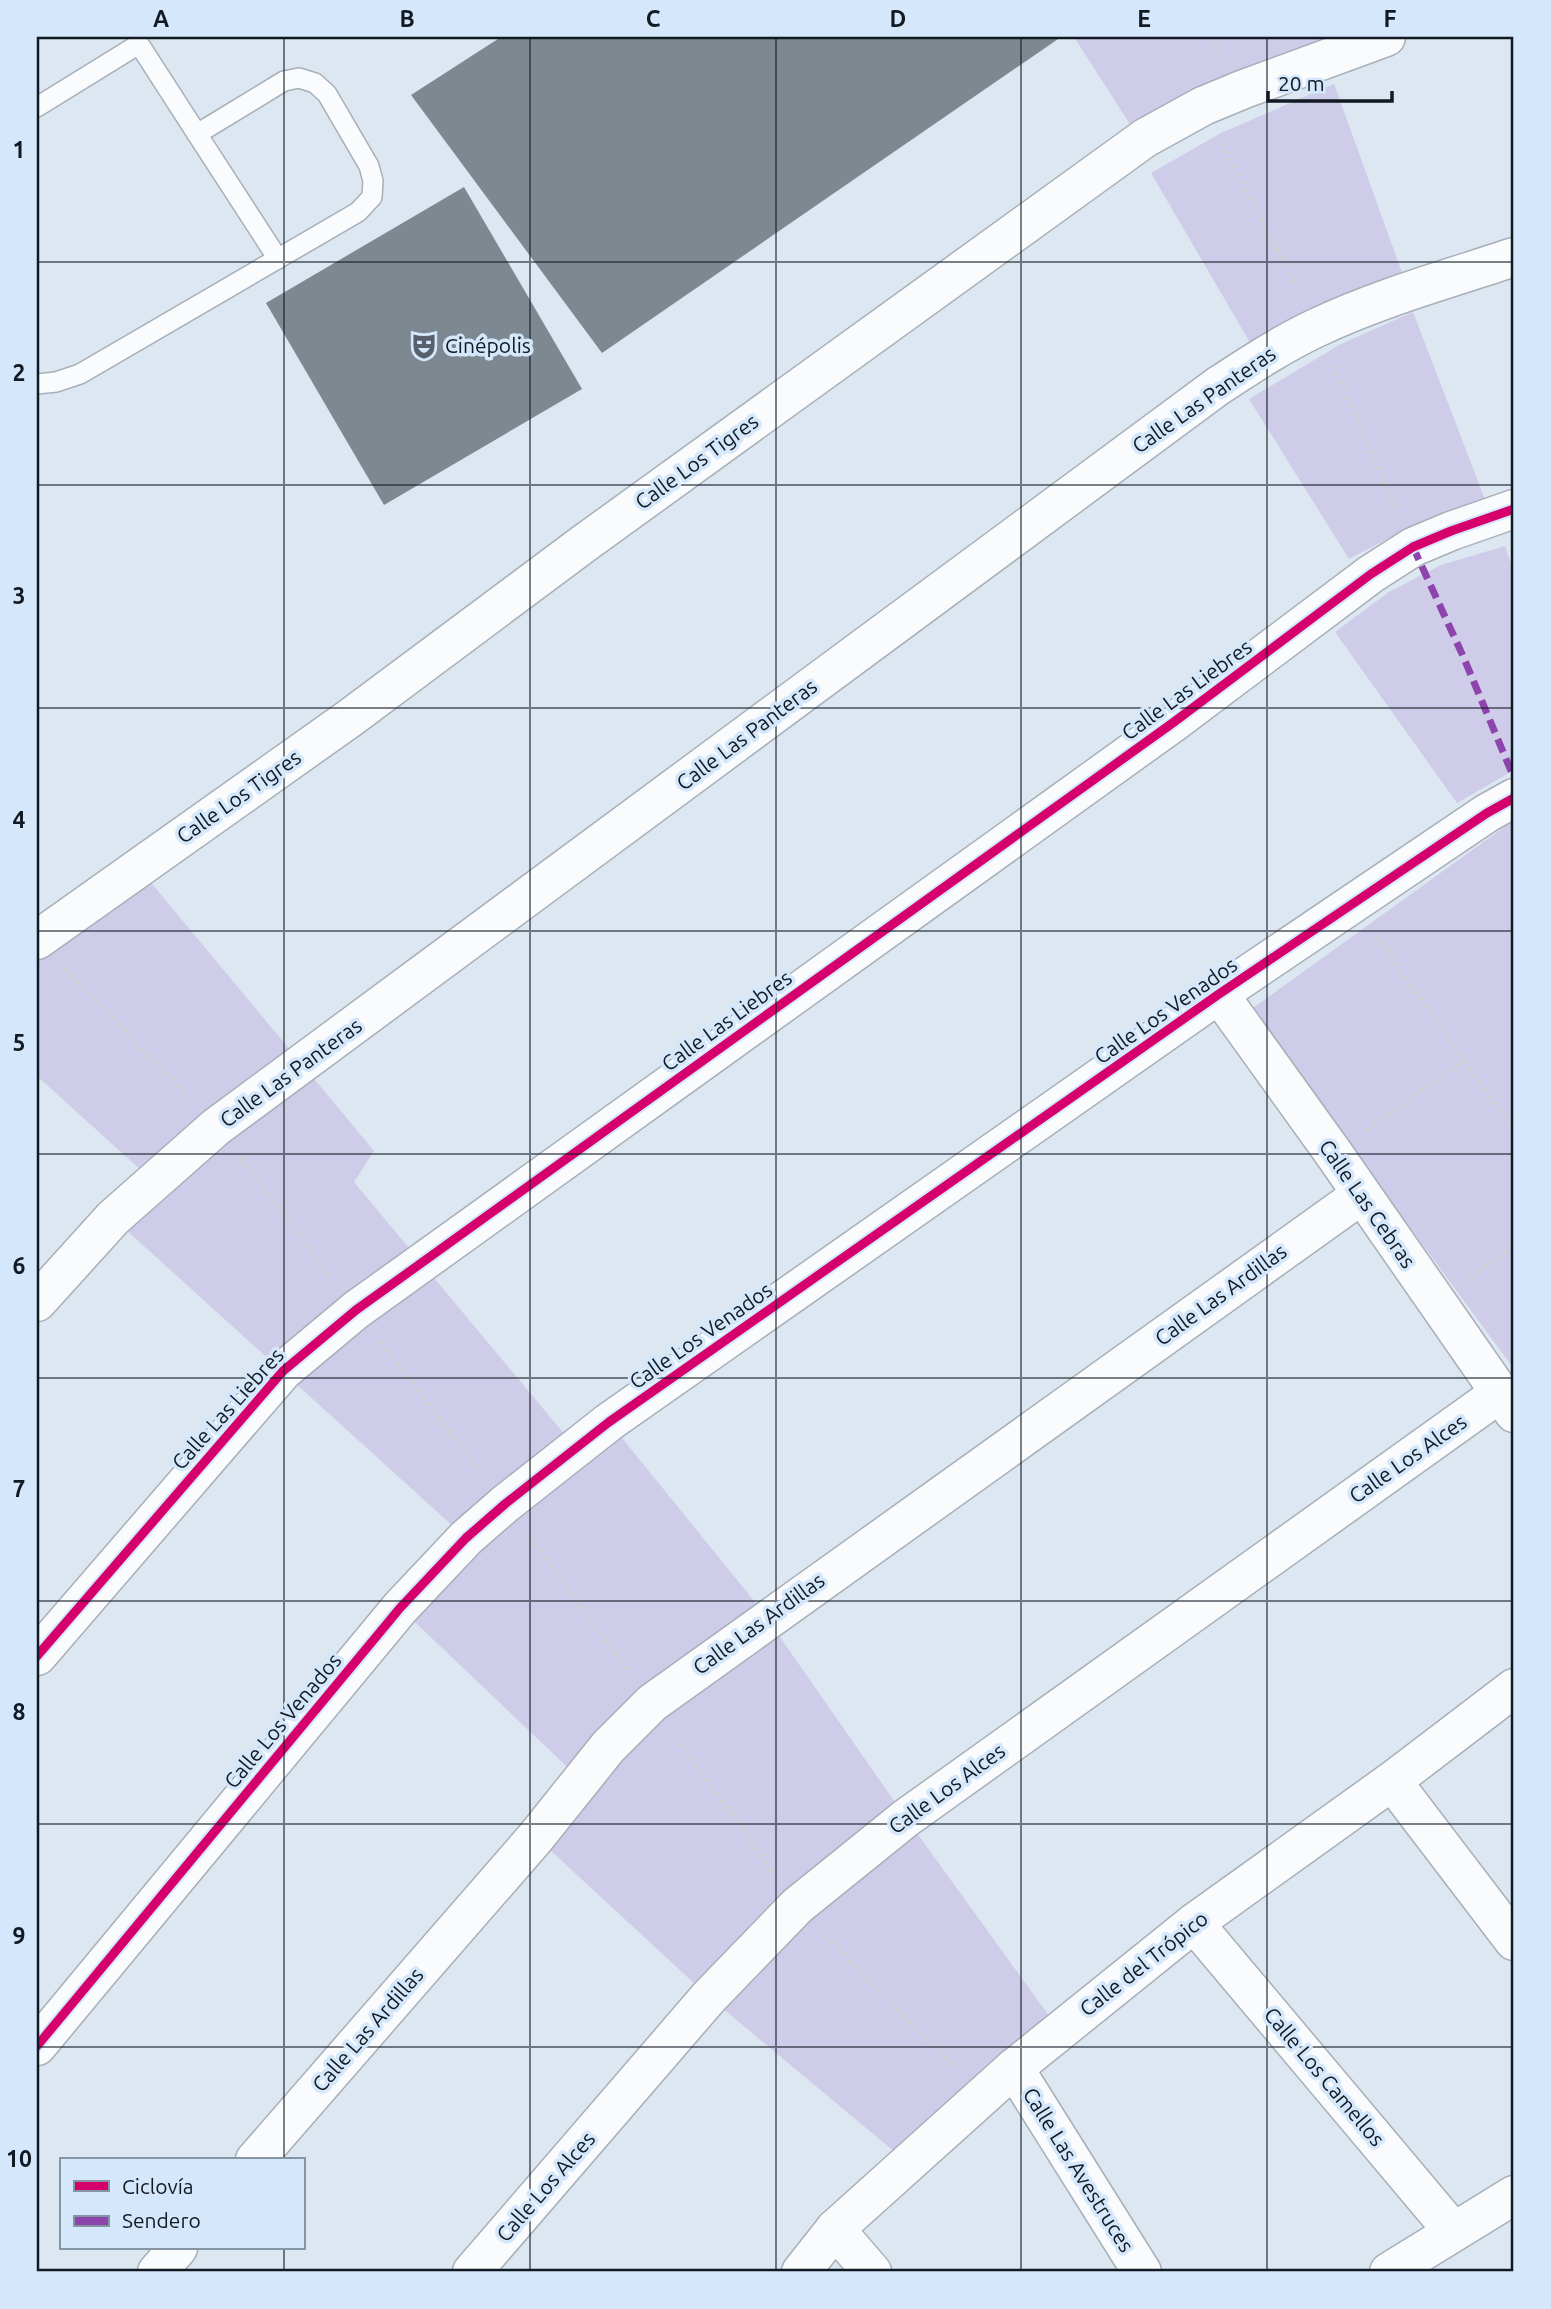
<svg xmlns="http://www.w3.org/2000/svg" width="1551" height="2309" viewBox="0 0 1551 2309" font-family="Ubuntu,sans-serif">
	<rect width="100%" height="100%" fill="#dde7f2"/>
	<g fill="#cecce8">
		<polygon points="1074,37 1342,37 1133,129"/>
		<polygon points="1334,84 1404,278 1252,346 1151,173 1221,133"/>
		<polygon points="1413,312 1486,502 1391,537 1349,559 1249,399 1341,344"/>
		<polygon points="1505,546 1514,572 1514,770 1457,803 1335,632 1389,592 1441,565"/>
		<polygon points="1514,820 1514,1369 1348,1143 1253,1008"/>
		<polygon points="138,867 374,1151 354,1182 576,1448 609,1422 759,1607 906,1818 1060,2031 908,2163 709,1997 536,1837 581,1780 400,1608 466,1538 113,1218 153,1181 37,1076 37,940"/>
	</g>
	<g fill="#7d8890">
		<polygon points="501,37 1061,37 602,353 411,95"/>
		<polygon points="464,187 582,389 384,505 266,303"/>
	</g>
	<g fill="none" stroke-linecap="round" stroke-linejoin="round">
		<defs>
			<g id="service">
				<polyline points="37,107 139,44 197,134 284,81 299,78 315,83 327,94 369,166 373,181 372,197 358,212 80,374 56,382 37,384"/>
				<polyline points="197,134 278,259"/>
			</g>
			<g id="minor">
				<polyline points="37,940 350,718 586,542 1145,138 1203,106 1244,89 1386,37"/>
				<polyline points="1219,994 1334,1154 1514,1413"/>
				<path d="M 37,1302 L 113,1218 L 216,1127 L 1218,386 C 1250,365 1282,344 1316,328 C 1379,298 1448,279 1514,257"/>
				<polyline points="37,1656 283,1371 356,1310 1174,722 1371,574 1413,547 1451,531 1514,509"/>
				<polyline points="1392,1781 1514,1941"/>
				<polyline points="1194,1923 1453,2231"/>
				<polyline points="37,2046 400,1608 466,1538 505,1504 609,1422 1219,994 1487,813 1514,798"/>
				<polyline points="1014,2068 1142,2272"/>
				<polyline points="255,2160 536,1837 608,1747 652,1703 1361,1195"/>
				<polyline points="835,2229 872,2272"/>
				<polyline points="157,2272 178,2248"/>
				<polyline points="472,2272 709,1997 797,1906 906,1818 1500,1393"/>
				<polyline points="801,2272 835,2229 1014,2068 1194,1923 1392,1781 1514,1688"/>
				<polyline points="1389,2272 1514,2195"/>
			</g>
		</defs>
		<use href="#service" stroke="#a7afb8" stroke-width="22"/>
		<use href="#minor" stroke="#a7afb8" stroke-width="41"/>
		<g stroke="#cfd2d5" stroke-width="4.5" stroke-dasharray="3.5 5" stroke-linecap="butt">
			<polyline points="1210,37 1222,56"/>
			<polyline points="1222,143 1298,291"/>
			<polyline points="1333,365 1397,511"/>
			<polyline points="1376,935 1514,1131"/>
			<polyline points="65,968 189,1098"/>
			<polyline points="1366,1131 1464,1060"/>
			<polyline points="240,1158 333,1279"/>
			<polyline points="1470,1278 1514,1245"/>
			<polyline points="381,1342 482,1474"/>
			<polyline points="529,1537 628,1670"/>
			<polyline points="676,1737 773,1872"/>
			<polyline points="825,1935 954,2067"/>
		</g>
		<use href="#service" stroke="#fafbfd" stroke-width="19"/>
		<use href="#minor" stroke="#fafbfd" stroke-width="38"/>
		<polyline stroke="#8e44ad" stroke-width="7" stroke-dasharray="14 7" stroke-linecap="butt" points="1413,547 1463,656 1514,778"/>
		<defs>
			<g id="cycleway">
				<polyline points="37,1656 283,1371 356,1310 1174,722 1371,574 1413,547 1451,531 1514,509"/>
				<polyline points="37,2046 400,1608 466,1538 505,1504 609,1422 1219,994 1487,813 1514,798"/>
			</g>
		</defs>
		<use href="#cycleway" stroke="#d4e7fb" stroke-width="13"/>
		<use href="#cycleway" stroke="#d6006c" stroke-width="9"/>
	</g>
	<path fill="none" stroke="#111922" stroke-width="2" stroke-opacity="0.55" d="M 284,37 L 284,2160M 530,37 L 530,2272M 776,37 L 776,2272M 1021,37 L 1021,2272M 1267,37 L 1267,2272M 37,262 L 1514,262M 37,485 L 1514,485M 37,708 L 1514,708M 37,931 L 1514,931M 37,1154 L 1514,1154M 37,1378 L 1514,1378M 37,1601 L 1514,1601M 37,1824 L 1514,1824M 37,2047 L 1514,2047M 284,2248 L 284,2272"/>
	<defs>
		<symbol id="theatre-bare" viewBox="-9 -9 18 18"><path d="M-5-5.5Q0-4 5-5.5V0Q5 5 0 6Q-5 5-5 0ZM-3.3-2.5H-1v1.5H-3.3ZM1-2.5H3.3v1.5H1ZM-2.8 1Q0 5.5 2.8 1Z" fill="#58616b" stroke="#d4e7fb" stroke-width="2.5" paint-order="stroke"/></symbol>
	</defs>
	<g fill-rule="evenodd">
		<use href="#theatre-bare" x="405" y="327" width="38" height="38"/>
	</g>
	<g text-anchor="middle" stroke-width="7" stroke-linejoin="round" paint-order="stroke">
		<g font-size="21" fill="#111922" stroke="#d4e7fb" text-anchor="start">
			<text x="445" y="353">Cinépolis</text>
		</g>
		<g font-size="21" fill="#111922" stroke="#d4e7fb">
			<text transform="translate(1204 400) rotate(-35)" y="7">Calle Las Panteras</text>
			<text transform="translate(697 462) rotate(-36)" y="7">Calle Los Tigres</text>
			<text transform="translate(1187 690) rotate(-36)" y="7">Calle Las Liebres</text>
			<text transform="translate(747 735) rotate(-37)" y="7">Calle Las Panteras</text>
			<text transform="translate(239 797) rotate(-35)" y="7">Calle Los Tigres</text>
			<text transform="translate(1166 1011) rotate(-35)" y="7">Calle Los Venados</text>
			<text transform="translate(727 1021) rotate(-36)" y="7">Calle Las Liebres</text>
			<text transform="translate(291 1073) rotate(-36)" y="7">Calle Las Panteras</text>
			<text transform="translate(1367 1204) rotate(55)" y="7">Calle Las Cebras</text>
			<text transform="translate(1221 1295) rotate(-36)" y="7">Calle Las Ardillas</text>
			<text transform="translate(701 1336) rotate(-35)" y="7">Calle Los Venados</text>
			<text transform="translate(228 1409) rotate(-48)" y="7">Calle Las Liebres</text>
			<text transform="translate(1408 1459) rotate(-35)" y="7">Calle Los Alces</text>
			<text transform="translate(759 1624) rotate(-36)" y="7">Calle Las Ardillas</text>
			<text transform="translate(283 1721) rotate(-50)" y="7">Calle Los Venados</text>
			<text transform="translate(947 1789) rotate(-36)" y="7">Calle Los Alces</text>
			<text transform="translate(1144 1964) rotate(-38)" y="7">Calle del Trópico</text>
			<text transform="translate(368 2030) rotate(-49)" y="7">Calle Las Ardillas</text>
			<text transform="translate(1324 2077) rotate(50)" y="7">Calle Los Camellos</text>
			<text transform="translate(1078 2170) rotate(58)" y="7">Calle Las Avestruces</text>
			<text transform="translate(546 2187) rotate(-49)" y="7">Calle Los Alces</text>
		</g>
	</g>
	<rect width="1551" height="2309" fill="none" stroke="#d4e7fb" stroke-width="77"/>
	<rect x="60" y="2158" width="245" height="91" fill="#d4e7fb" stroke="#8695a4" stroke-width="2"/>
	<rect x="74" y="2181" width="35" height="10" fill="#d6006c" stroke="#8695a4" stroke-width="2"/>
	<text x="122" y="2194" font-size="21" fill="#111922">Ciclovía</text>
	<rect x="74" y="2216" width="35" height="10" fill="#8e44ad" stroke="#8695a4" stroke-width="2"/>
	<text x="122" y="2228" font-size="21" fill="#111922">Sendero</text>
	<path d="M1268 91v10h124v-10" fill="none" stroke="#111922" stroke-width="3.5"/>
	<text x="1278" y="91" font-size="21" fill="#111922" stroke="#d4e7fb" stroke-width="5" paint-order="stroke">20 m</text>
	<rect x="38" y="38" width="1474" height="2232" fill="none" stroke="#111922" stroke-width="2.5"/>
	<g font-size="23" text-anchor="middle" font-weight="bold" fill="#111922">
		<text x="161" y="27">A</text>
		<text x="407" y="27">B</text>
		<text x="653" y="27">C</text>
		<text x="898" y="27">D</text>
		<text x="1144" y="27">E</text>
		<text x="1390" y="27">F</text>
		<text x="19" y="158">1</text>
		<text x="19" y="381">2</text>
		<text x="19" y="604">3</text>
		<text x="19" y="828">4</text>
		<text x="19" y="1051">5</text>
		<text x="19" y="1274">6</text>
		<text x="19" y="1497">7</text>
		<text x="19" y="1720">8</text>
		<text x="19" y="1944">9</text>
		<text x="19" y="2167">10</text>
	</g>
</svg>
